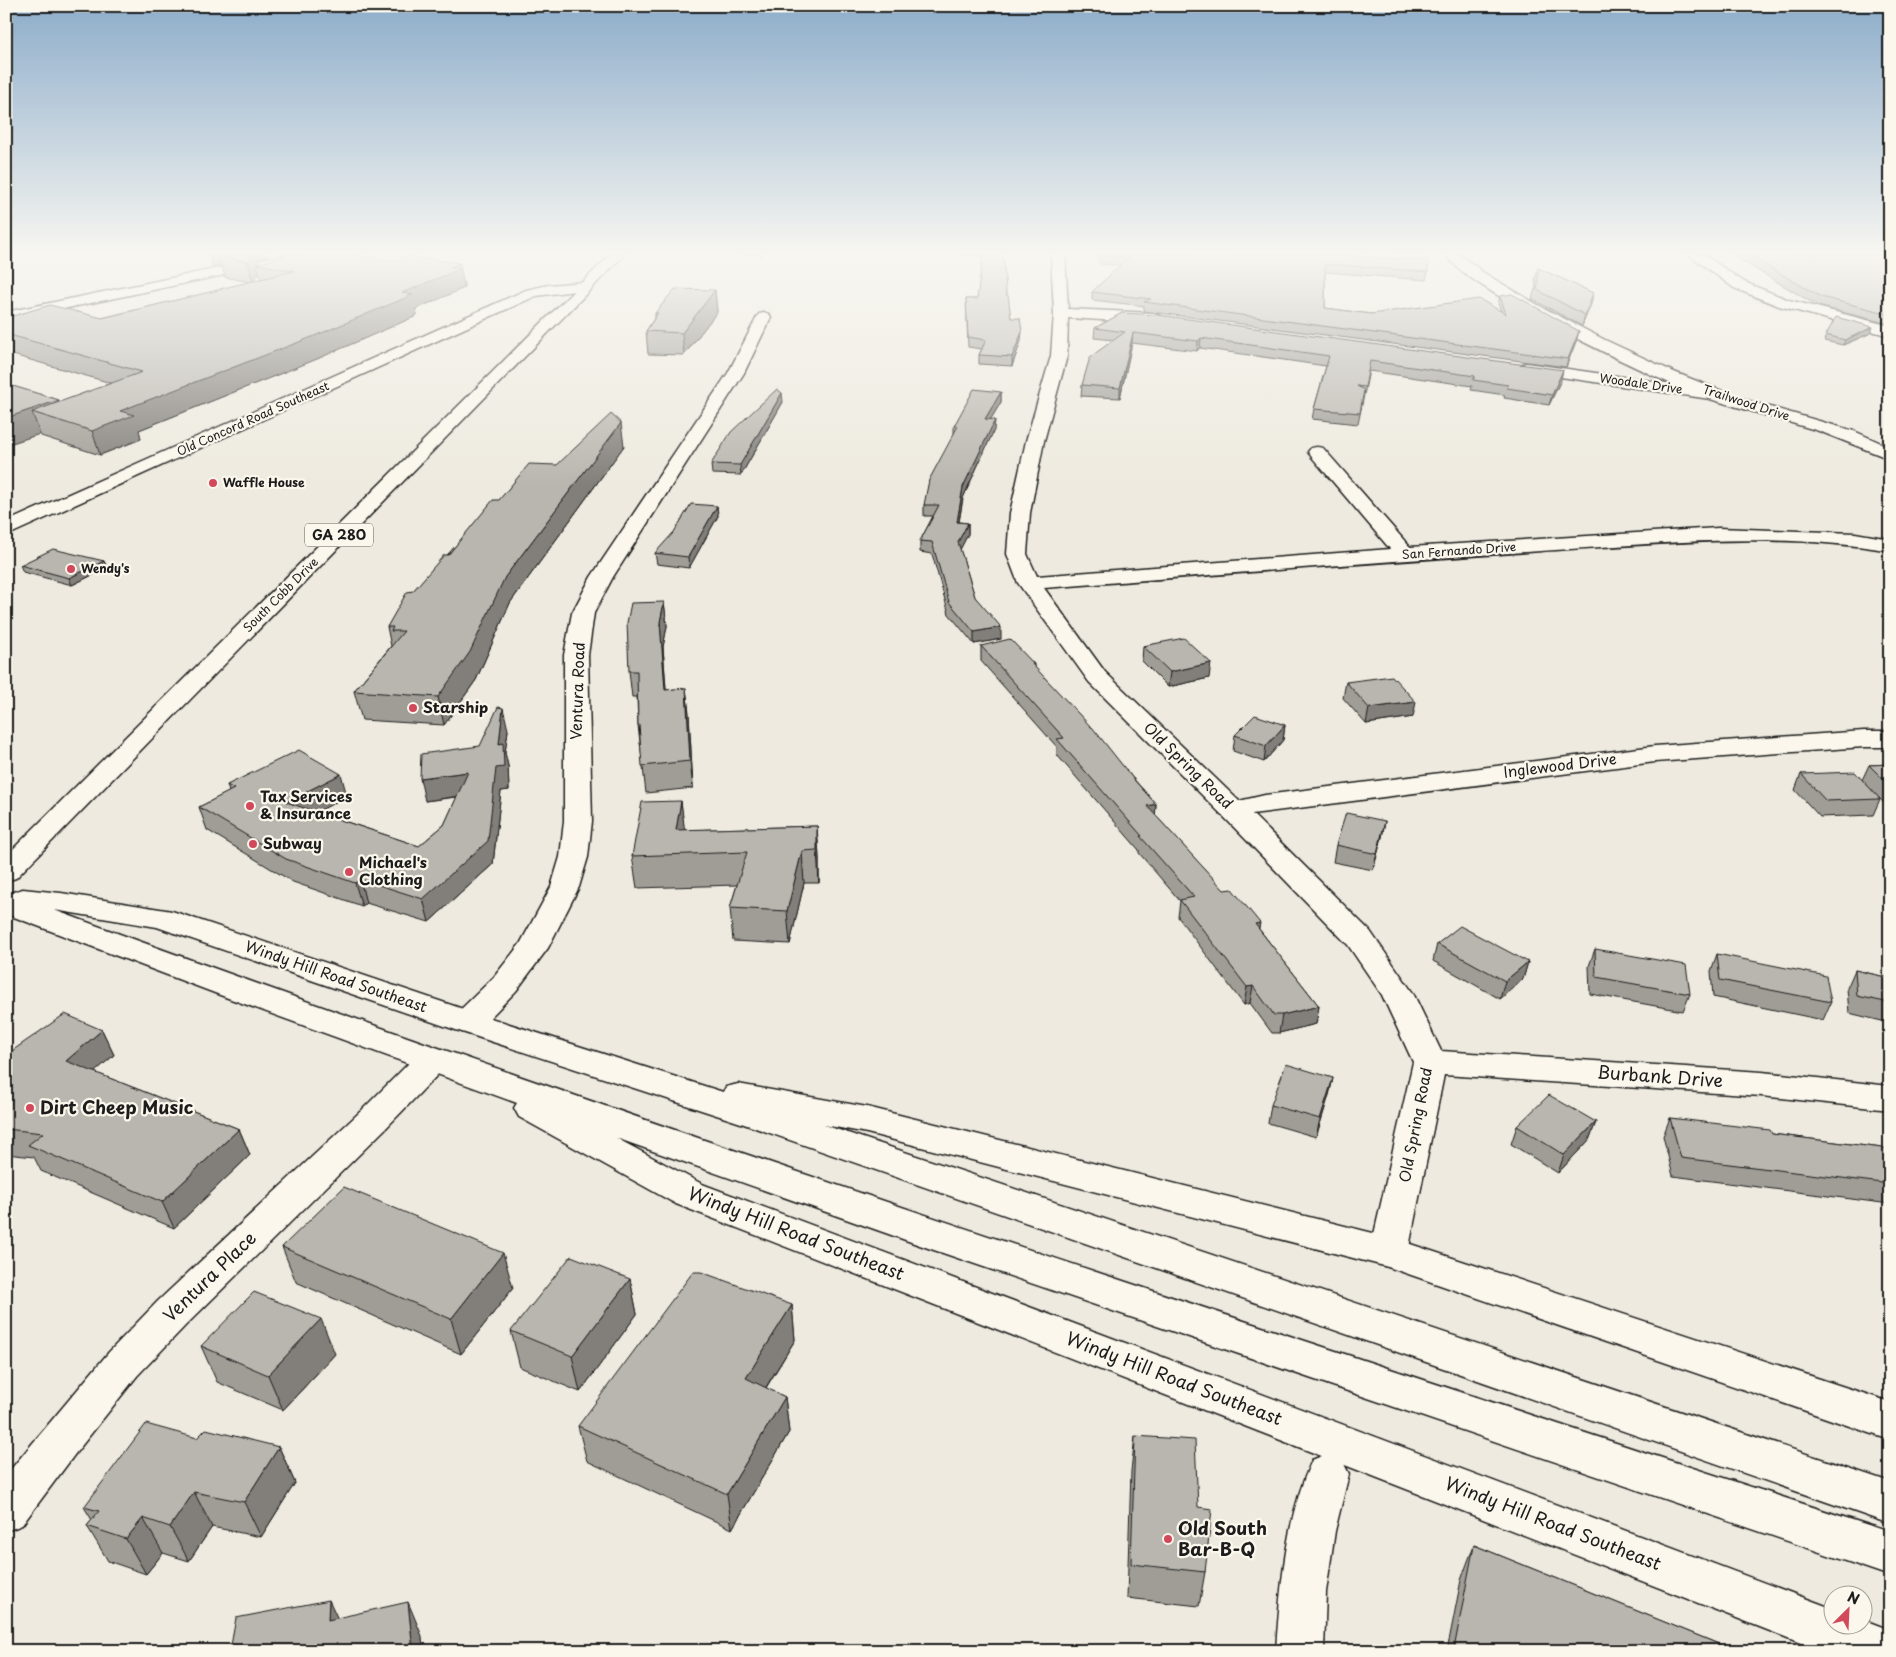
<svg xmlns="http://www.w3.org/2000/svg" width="1896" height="1657" viewBox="0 0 1896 1657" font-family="'Playpen Sans',sans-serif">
	<rect width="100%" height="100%" fill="#eeeadf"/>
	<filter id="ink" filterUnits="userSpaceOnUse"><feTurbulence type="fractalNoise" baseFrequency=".02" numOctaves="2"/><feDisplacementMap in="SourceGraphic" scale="10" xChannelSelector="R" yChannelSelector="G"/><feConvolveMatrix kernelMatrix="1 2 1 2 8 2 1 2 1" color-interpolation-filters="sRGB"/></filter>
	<g filter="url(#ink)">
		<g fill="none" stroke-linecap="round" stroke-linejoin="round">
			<defs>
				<g id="street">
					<polygon points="287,254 311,254 304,258 6,321 6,312"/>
					<path d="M 1051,254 L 1065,254 L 1068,309 L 1154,313 L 1159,315 L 1162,318 L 1159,321 L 1154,323 L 1068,318 L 1067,356 L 1044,441 L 1030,513 L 1027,554 L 1037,576 L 1390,549 L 1311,456 L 1308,452 L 1311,448 L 1317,447 L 1323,448 L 1410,547 L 1718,528 L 1855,533 L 1890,539 L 1890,551 C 1776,531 1656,544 1541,551 C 1375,562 1210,575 1044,588 L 1105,672 L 1239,801 L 1265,795 L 1655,746 L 1864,731 L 1890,731 L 1890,747 L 1864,747 L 1655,762 L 1252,814 L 1370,931 L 1413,993 L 1441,1051 L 1762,1072 L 1890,1086 L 1890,1110 L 1762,1096 L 1444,1075 L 1408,1252 L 1402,1263 L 1389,1267 L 1376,1263 L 1370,1252 L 1413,1062 L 1382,995 L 1348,945 L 1223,816 L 1089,682 L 1018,583 L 1007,554 L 1010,513 L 1026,441 L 1051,356 L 1054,313 Z"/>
					<path d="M 1446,254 L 1459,254 L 1484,273 L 1538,305 L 1605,340 L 1674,372 L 1742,399 L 1854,431 L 1890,447 L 1890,459 L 1819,431 L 1710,399 L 1520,371 L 1518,368 L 1520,365 L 1526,363 L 1672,384 C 1633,367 1461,286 1446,254 Z"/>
					<polygon points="1688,254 1703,254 1744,282 1789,300 1890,326 1890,336 1779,306 1734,288"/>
					<polygon points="585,282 590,283 592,286 590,289 536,296 6,536 6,522 526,290 548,285"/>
					<polygon points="764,313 769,314 771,317 744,373 613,577 594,613 588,655 592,821 588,857 579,887 548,948 516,991 478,1030 467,1033 456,1030 451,1022 456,1014 494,977 520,944 551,887 560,857 564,821 564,655 572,613 591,577 728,373 757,317 759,314"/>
					<polygon points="432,1048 444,1052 449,1060 444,1068 386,1128 186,1325 137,1376 75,1454 22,1525 6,1531 6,1475 109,1352 158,1301 362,1110 420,1052"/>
					<path d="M 1327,1454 L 1342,1460 L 1349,1474 L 1335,1531 L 1326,1592 L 1324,1651 L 1276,1651 C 1280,1588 1286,1517 1312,1460 Z"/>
				</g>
				<path id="secondary" d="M 23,889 L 61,893 L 172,911 L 478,1014 L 723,1092 L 726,1087 L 738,1084 L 867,1107 L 1389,1237 L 1890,1402 L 1890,1440 L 1388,1267 L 867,1133 L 824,1125 L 1890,1482 L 1890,1524 L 741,1123 L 456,1030 L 157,927 L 54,910 C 661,1133 1275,1332 1890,1532 L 1890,1576 L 931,1249 L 616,1138 L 702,1184 L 1834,1609 L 1834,1624 L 1864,1624 L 1864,1620 L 1890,1630 L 1890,1651 L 1821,1651 L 676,1204 L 519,1117 L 514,1108 L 517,1103 L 228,998 L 6,914 L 6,894 L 10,895 L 13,892 Z"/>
				<polygon id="primary" points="611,254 625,254 16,878 6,881 6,856"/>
			</defs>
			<use href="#street" stroke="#1c1c1c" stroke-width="3"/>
			<use href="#secondary" stroke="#1c1c1c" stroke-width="3"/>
			<use href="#primary" stroke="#1c1c1c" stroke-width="3"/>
			<use href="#street" fill="#fbf7ec" fill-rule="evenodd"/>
			<use href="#secondary" fill="#fbf7ec" fill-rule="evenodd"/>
			<use href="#primary" fill="#fbf7ec" fill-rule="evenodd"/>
		</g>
		<g fill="#9f9d96" stroke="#1c1c1c" fill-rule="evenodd">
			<path d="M 209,254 L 268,256 L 258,258 L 259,264 L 464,283 L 464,288 L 416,309 L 417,315 L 414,317 L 317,359 L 139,430 L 141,439 L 100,455 L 41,436 L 6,384 L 59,400 L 60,402 L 111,383 L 6,353 L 6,318 L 102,318 L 220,290 L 220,289 L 250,282 L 225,277 L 222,266 L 213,267 ZM 259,272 L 261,279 L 254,280 Z"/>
			<polygon points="728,254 764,254 763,255"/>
			<polygon points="962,254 1003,254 1006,295 1011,318 1021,341 1012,366 979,364 979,355 982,349 968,347 966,299 977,299 983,257 962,255"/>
			<polygon points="1098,254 1316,254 1428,272 1426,280 1325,272 1325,308 1371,314 1501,311 1498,304 1500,296 1577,339 1566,367 1144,311 1144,306 1092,300 1092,292 1121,265 1100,264"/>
			<polygon points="1391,254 1426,254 1426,255"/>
			<polygon points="1730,254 1890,254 1890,324 1818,306"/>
			<polygon points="1538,268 1593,293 1591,304 1582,326 1532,299 1535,289 1536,289 1535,279"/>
			<polygon points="715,290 717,312 684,355 648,354 646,331 655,317 655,313"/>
			<polygon points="1122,313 1561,380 1549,405 1504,398 1505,395 1471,390 1472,386 1369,371 1358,424 1312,419 1314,409 1326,366 1200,348 1197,351 1132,343 1120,398 1081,396 1082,385 1114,340 1094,338 1095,328"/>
			<polygon points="1871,333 1843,345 1824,341 1826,335"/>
			<polygon points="1001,392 1001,402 990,420 994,430 963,498 959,522 968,523 968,534 960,549 975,597 1001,639 974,644 949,614 932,554 920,552 920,541 933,516 924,516 924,505 954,434 954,426"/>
			<polygon points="783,402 741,475 712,474 711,464"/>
			<polygon points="624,446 510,603 476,680 444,725 362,720 354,691 391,646 387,627 413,591 499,500 557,465"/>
			<polygon points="717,506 718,516 689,568 657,564 655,553"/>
			<polygon points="104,561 107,568 72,585 23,572 20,565"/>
			<polygon points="664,602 667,626 663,647 666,690 686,688 689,714 693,788 646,793 638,725 637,697 632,697 629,671"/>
			<polygon points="981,646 1034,664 1034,667 1156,804 1155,815 1259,929 1319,1006 1316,1024 1279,1033 1272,1033 1250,1003 1244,1005 1178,917 1180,901 1139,853 1139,850 1057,755 1057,747 981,661"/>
			<polygon points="1143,646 1209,678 1168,687 1142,661"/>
			<polygon points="1346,682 1413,717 1366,724 1343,698"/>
			<polygon points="1285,725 1283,740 1264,762 1233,751 1235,735"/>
			<polygon points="508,730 505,753 508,766 509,790 501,791 493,864 429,922 366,903 362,906 293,882 207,830 199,807 229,792 227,785 347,796 317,812 419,846 444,825 457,797 425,801 480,746"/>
			<polygon points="1890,764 1890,806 1887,806 1880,799 1873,815 1820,817 1795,790 1801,774 1862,780 1869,765"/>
			<polygon points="681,801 684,830 817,826 819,858 819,883 804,883 790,944 733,941 730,908 737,885 637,888 632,856"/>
			<polygon points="1385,821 1382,837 1373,870 1333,862 1336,845"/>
			<polygon points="1437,944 1528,962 1523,979 1500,999 1433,961"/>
			<polygon points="1595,949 1690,994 1683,1011 1590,994 1589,966"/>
			<polygon points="1717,954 1831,1002 1823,1020 1713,997 1711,971"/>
			<polygon points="1855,970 1890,978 1890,1023 1849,1013 1847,988"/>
			<polygon points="102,1030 114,1055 94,1072 239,1129 250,1155 174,1228 41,1171 34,1157 6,1154 6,1055"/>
			<polygon points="1333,1078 1329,1095 1316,1137 1268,1123 1271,1105"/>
			<polygon points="1670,1118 1772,1134 1890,1149 1890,1204 1673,1176 1663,1136"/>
			<polygon points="1596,1122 1589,1140 1558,1173 1511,1144 1517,1126"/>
			<polygon points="282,1247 513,1288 461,1354 296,1282"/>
			<polygon points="630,1279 637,1314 580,1392 520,1367 511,1331"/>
			<polygon points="792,1305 795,1340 766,1388 785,1397 789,1432 732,1529 587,1461 578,1426"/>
			<polygon points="201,1346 335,1354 283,1410 217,1382"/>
			<polygon points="1135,1436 1198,1507 1205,1572 1199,1606 1127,1598 1131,1471"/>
			<polygon points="197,1438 279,1447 295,1483 261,1537 212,1527 189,1561 163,1553 146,1574 108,1561 87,1526 92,1520 84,1507"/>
			<polygon points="1474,1545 1736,1651 1447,1651 1461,1580"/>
		</g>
		<g fill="#827f7a" stroke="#1c1c1c">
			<polygon points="209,254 270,254 268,256 258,258 260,265 257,264 259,272 253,282 248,262 219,256 222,266 213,267"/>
			<polygon points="460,263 464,288 416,309 417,315 414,317 317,359 139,430 141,439 100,455 92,431 120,411 402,293 451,267"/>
			<polygon points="715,290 717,312 684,355 682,333"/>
			<polygon points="1593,293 1591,304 1582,326 1585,315"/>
			<polygon points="1873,327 1871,333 1843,345 1845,340"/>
			<polygon points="1579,331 1577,339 1566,367 1568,359"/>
			<polygon points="1022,332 1021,341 1012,366 1012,357"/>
			<polygon points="1133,333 1132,343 1120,398 1120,388"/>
			<polygon points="1201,338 1200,348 1197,351 1198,341"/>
			<polygon points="1563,370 1561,380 1549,405 1552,395"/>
			<polygon points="1001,392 1001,402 985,429 985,419"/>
			<polygon points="782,393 783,402 741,475 740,465"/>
			<polygon points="59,400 67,423 32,412 40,434 6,445 6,418"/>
			<polygon points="995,420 994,430 963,498 957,533 957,522 963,487"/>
			<polygon points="621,423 624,446 510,603 476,680 444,725 438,697 505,577"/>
			<polygon points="717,506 718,516 689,568 688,557"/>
			<polygon points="968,523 968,534 958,554 958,542"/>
			<polygon points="104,561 107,568 72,585 69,578"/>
			<polygon points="664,602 667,626 663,647 668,716 665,690 660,622"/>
			<polygon points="1001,627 1001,639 974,644 974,632"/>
			<polygon points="1211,663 1209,678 1168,687 1170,672"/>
			<polygon points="686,688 689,714 693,788 690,761"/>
			<polygon points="1416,702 1413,717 1366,724 1369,708"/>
			<polygon points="503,708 508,730 505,753 508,766 509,790 501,791 493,864 429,922 423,899 499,744"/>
			<polygon points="1285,725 1283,740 1264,762 1266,746"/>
			<polygon points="468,772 473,794 425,801 420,778"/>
			<polygon points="341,774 347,796 293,825 286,802"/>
			<polygon points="681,801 685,833 676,830"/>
			<polygon points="1156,804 1155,820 1147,806"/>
			<polygon points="1385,821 1382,837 1373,870 1377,854"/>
			<polygon points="817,826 819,858 819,883 817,850"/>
			<polygon points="802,851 804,883 790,944 787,911"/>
			<polygon points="360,879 366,903 362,906 355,883"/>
			<polygon points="1260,923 1257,940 1255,924"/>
			<polygon points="1528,962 1523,979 1500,999 1505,981"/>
			<polygon points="1253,986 1250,1003 1244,1005 1247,987"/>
			<polygon points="1319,1006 1316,1024 1279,1033 1282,1015"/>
			<polygon points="102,1030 114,1055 78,1087 66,1061"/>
			<polygon points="1333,1078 1329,1095 1316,1137 1320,1119"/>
			<polygon points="1596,1122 1589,1140 1558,1173 1564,1155"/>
			<polygon points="239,1129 250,1155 174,1228 162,1202"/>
			<polygon points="503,1253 513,1288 461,1354 451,1319"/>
			<polygon points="630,1279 637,1314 580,1392 572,1356"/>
			<polygon points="792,1305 795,1340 750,1413 746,1378"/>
			<polygon points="321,1319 335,1354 283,1410 268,1375"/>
			<polygon points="785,1397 789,1432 732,1529 727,1494"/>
			<polygon points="279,1447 295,1483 261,1537 244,1502"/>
			<polygon points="194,1492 212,1527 189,1561 170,1527"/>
			<polygon points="143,1518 163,1553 146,1574 126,1539"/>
			<polygon points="329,1600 345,1634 328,1620"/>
			<polygon points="408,1602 422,1636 423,1651 413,1651"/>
		</g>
		<g fill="#b9b6af" stroke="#1c1c1c">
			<polygon points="233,254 253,254 248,262 219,256"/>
			<polygon points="289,254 350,254 394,261 407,256 460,263 451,267 460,269 402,293 413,295 410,296 312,337 120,411 134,415 92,431 32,412 142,372 6,334 6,318 50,305 102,318 222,289 220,289 294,271 257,264"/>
			<polygon points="983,254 1003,254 1006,295 1008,295 1011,318 1020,318 1022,332 1012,357 979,355 986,340 968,337 966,299 977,299"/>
			<polygon points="1100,254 1316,254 1428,260 1428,272 1325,264 1325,308 1371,314 1479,299 1506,314 1500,296 1512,294 1579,331 1568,359 1144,302 1151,299 1092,292 1129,257 1100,256"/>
			<polygon points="1746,254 1890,254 1890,314 1821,297"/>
			<polygon points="1538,268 1593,293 1585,315 1535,289 1538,288"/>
			<polygon points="675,289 715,290 682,333 646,331 658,313 655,313"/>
			<polygon points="1122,313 1158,315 1563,370 1552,395 1507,388 1508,385 1473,380 1475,376 1370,361 1365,387 1357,386 1364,390 1360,413 1314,409 1329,356 1201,338 1198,341 1133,333 1120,388 1082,385 1090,357 1125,332 1095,328"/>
			<polygon points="1836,317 1873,327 1845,340 1826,335"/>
			<polygon points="6,384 59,400 6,418"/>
			<polygon points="777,389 782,393 740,465 711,464 731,432"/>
			<polygon points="974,389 1001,392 985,419 995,420 963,487 957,522 968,523 958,542 975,597 1001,627 974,632 949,602 932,542 920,541 939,505 924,505 929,480 958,426 954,426"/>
			<polygon points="611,414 621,423 505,577 470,652 438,697 354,691 404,631 391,631 393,627 387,627 407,592 413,591 444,555 448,555 493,500 499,500 529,464 557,465"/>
			<polygon points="691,504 717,506 688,557 655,553 674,532"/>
			<polygon points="53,549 104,561 69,578 20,565"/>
			<polygon points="664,602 660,622 665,690 686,688 690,761 642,766 639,725 638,725 637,671 629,671 627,623 631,603"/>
			<polygon points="1184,638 1211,663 1170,672 1143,646"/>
			<polygon points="1010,639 1034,664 1032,664 1091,727 1092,727 1135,781 1156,804 1147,806 1224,890 1232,889 1260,923 1255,924 1319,1006 1282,1015 1274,1015 1253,986 1247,987 1180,900 1194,897 1140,836 1142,836 1057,739 1064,738 981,646"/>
			<polygon points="1392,676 1416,702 1369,708 1346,682"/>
			<polygon points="498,707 503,708 499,744 503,743 504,767 496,768 488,841 423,899 360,879 355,883 286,859 199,807 234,789 227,785 299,750 341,774 286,802 419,846 444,825 468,772 420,778 421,754 480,746"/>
			<polygon points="1255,715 1285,725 1266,746 1235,735"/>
			<polygon points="1890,764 1890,786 1869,765"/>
			<polygon points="1855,772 1880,799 1826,801 1801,774"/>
			<polygon points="681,801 676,830 817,826 817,850 802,851 787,911 730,908 747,852 632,856 642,802"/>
			<polygon points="1346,813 1385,821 1377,854 1336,845"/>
			<polygon points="1460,926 1528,962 1505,981 1437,944"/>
			<polygon points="1595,949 1686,965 1690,994 1596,977"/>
			<polygon points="1717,954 1826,976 1831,1002 1720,980"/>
			<polygon points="1855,970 1890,978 1890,1003 1857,996"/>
			<polygon points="65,1014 102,1030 66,1061 239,1129 162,1202 28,1145 43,1133 6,1129 6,1055"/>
			<polygon points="1286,1064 1333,1078 1320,1119 1271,1105"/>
			<polygon points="1549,1095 1596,1122 1564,1155 1517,1126"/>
			<polygon points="1670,1118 1770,1130 1772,1134 1890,1149 1890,1184 1681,1158"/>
			<polygon points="344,1187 503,1253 451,1319 282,1247"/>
			<polygon points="571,1256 630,1279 572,1356 511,1331"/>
			<polygon points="693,1272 701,1272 792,1305 746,1378 785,1397 727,1494 578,1426"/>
			<polygon points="254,1292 321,1319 268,1375 201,1346"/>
			<polygon points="146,1424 197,1438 206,1429 279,1447 244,1502 194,1492 170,1527 143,1518 126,1539 87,1526 99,1511 84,1507"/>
			<polygon points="1135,1436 1195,1440 1198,1507 1212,1509 1205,1572 1131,1564"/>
			<polygon points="1474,1545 1736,1651 1458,1651 1454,1649"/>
			<polygon points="329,1600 328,1620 408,1602 413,1651 230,1651 236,1618"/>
			<polygon points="469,1644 469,1651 440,1651"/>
		</g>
	</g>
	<linearGradient id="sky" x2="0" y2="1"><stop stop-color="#8dadca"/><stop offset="0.52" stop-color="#f7f6f1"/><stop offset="1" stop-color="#f7f6f1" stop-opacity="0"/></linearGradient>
	<rect width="1896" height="486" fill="url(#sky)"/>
	<g fill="#d1495b" stroke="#fbf7ec" stroke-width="2">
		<circle cx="213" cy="483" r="5"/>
		<circle cx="71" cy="569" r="5"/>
		<circle cx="413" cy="708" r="5"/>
		<circle cx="250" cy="806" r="5"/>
		<circle cx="253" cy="844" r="5"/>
		<circle cx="349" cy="872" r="5"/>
		<circle cx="30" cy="1108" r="5"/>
		<circle cx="1168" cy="1539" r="5"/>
	</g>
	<g text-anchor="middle" stroke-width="4.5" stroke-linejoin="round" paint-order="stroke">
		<g font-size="12" fill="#1c1c1c" stroke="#fbf7ec">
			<text transform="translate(1641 384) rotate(8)" y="4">Woodale Drive</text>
			<text transform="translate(1746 403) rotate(18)" y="4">Trailwood Drive</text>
			<text transform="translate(253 419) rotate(-24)" y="4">Old Concord Road Southeast</text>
			<text transform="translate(1459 551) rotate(-4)" y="4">San Fernando Drive</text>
			<text transform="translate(281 595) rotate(-45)" y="4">South Cobb Drive</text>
		</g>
		<g font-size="12" font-weight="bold" fill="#1c1c1c" stroke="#fbf7ec" text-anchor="start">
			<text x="223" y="487">Waffle House</text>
			<text x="81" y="573">Wendy's</text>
		</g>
		<rect fill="#fbf7ec" stroke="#5f5e5a" stroke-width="1" x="305" y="523.5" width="68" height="23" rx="4"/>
		<g font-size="14" font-weight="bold" fill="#1c1c1c">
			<text x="339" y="540">GA 280</text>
		</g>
		<g font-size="15" fill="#1c1c1c" stroke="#fbf7ec">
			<text transform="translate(578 691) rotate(-88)" y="5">Ventura Road</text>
			<text transform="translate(1188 766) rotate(44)" y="5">Old Spring Road</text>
			<text transform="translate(1560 766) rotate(-7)" y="5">Inglewood Drive</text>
			<text transform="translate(336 977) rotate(19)" y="5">Windy Hill Road Southeast</text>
			<text transform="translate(1416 1125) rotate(-79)" y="5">Old Spring Road</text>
		</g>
		<g font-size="15" font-weight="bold" fill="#1c1c1c" stroke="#fbf7ec" text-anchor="start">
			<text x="423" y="713">Starship</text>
			<text x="260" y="802">Tax Services<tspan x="260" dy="17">&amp; Insurance</tspan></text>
			<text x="263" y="849">Subway</text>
			<text x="359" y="868">Michael's<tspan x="359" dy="17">Clothing</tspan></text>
		</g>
		<g font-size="18" fill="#1c1c1c" stroke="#fbf7ec">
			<text transform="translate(1660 1077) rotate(4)" y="6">Burbank Drive</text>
			<text transform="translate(796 1234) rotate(21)" y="6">Windy Hill Road Southeast</text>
			<text transform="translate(210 1277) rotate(-44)" y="6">Ventura Place</text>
			<text transform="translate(1174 1379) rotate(21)" y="6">Windy Hill Road Southeast</text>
			<text transform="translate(1553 1524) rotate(21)" y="6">Windy Hill Road Southeast</text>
		</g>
		<g font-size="18" font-weight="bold" fill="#1c1c1c" stroke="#fbf7ec" text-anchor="start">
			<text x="40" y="1114">Dirt Cheep Music</text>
			<text x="1178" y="1535">Old South<tspan x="1178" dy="21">Bar-B-Q</tspan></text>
		</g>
	</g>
	<rect width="1896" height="1657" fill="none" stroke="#fbf7ec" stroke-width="25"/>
	<rect x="12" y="12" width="1871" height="1632" fill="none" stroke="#1c1c1c" stroke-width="2" filter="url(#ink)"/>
	<g transform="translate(1848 1610) rotate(24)"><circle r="24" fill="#fbf7ec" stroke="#a29f99"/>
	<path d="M0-4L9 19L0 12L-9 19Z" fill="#d1495b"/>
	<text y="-8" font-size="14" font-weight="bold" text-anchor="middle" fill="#1c1c1c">N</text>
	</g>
</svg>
